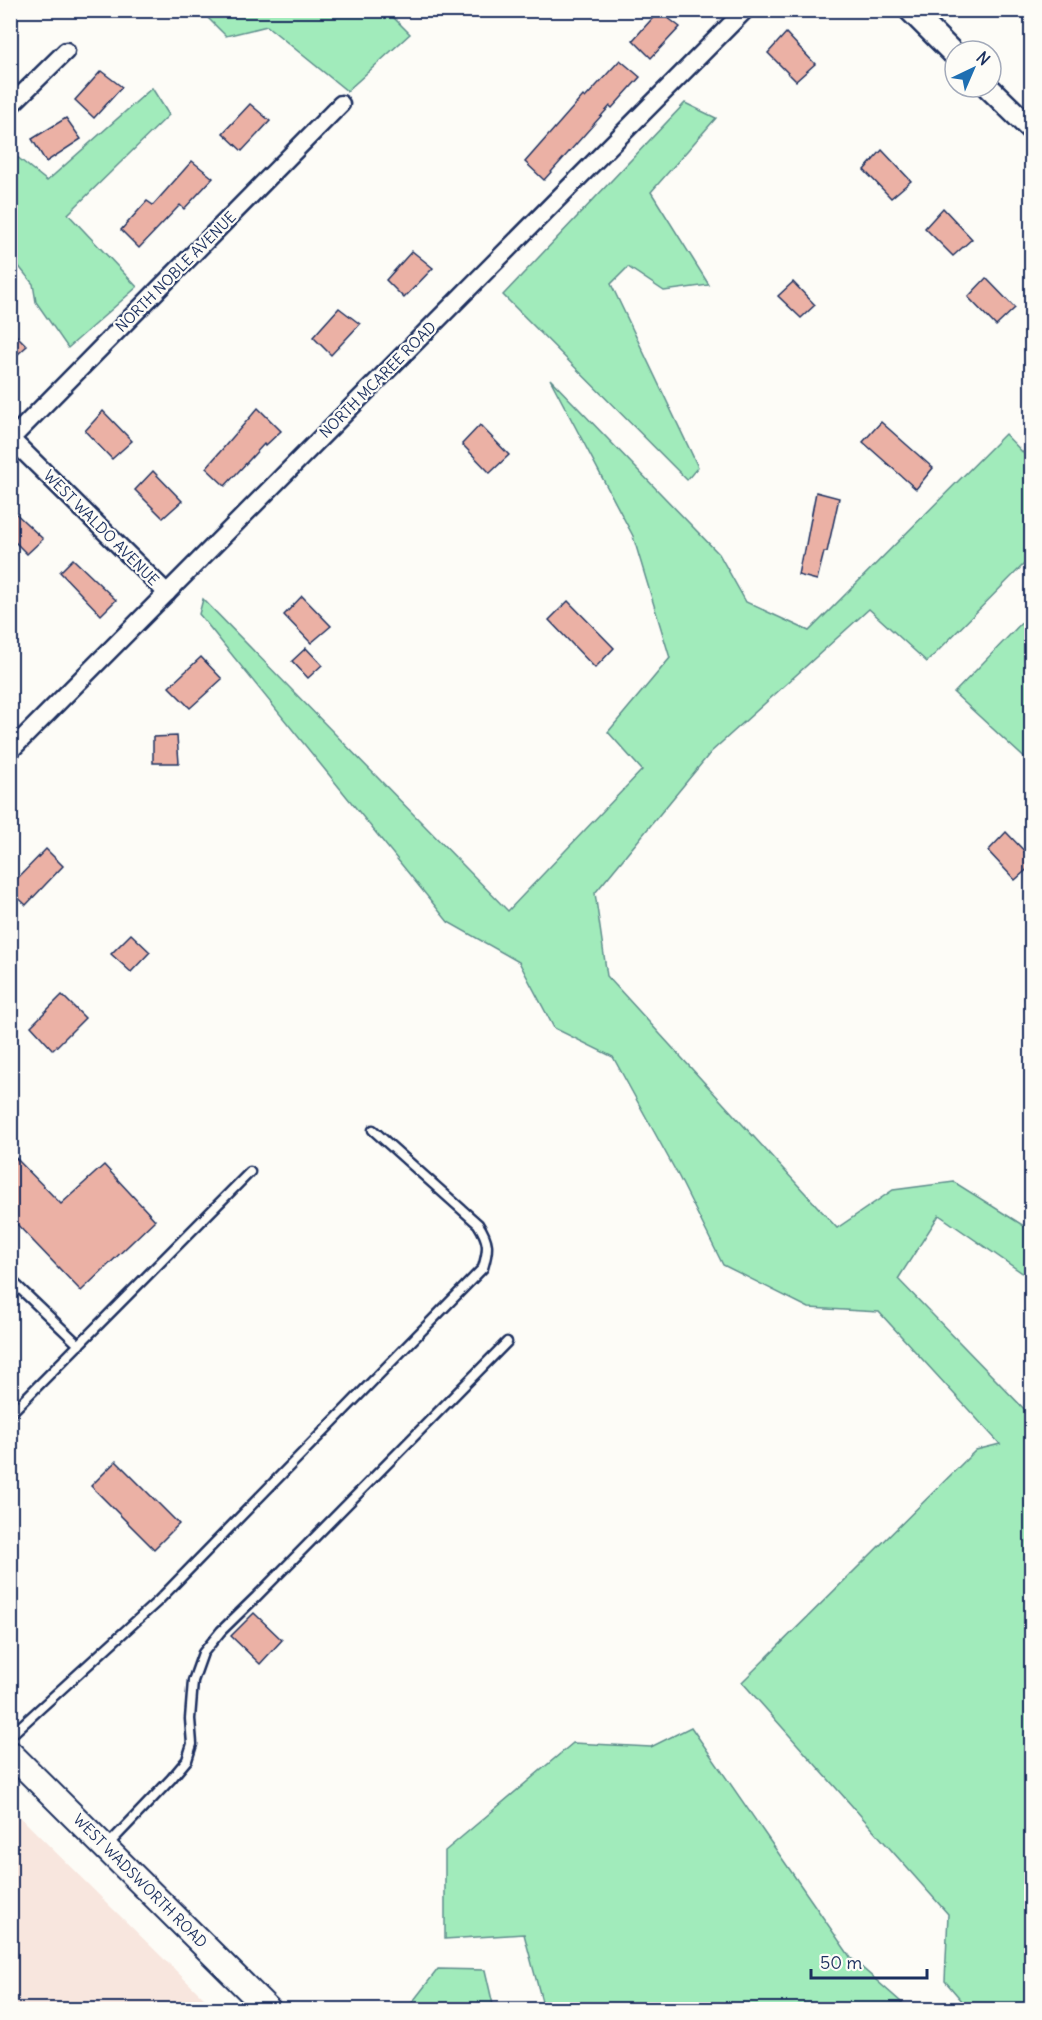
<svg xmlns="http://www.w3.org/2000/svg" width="1042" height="2020" viewBox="0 0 1042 2020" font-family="Delius,sans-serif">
	<rect width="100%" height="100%" fill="#fdfcf7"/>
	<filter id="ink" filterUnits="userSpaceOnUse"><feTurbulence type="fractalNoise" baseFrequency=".0167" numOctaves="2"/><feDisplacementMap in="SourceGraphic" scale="12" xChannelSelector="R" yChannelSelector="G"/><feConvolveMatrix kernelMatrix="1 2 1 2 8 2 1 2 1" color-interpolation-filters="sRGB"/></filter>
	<g filter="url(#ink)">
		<polygon fill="#f8e6de" points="10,1807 112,1908 215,2009 11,2009"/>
		<g fill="#a1ebbb" stroke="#5e8d8c" stroke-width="1.5">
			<polygon points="201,11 387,11 410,34 347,91 267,26 226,36"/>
			<polygon points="152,88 169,115 68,214 137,287 68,348 36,302 33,284 17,264 11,271 11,152 47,181"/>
			<polygon points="685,103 716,118 651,192 709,285 664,291 628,267 611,284 698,467 687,480 503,295"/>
			<polygon points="550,379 719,554 746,602 809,631 1005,434 1031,461 1031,557 927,662 869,609 711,752 595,893 607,976 837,1228 893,1190 954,1182 1024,1226 1031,1227 1031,1279 939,1215 898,1279 1031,1416 1031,2009 969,2009 945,1981 948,1914 742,1682 976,1450 1000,1444 879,1312 809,1308 723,1265 679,1177 613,1057 554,1028 519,962 448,922 199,614 203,599 508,911 642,770 608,732 670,658 633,536"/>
			<polygon points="1031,613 1031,764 954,693"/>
			<polygon points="691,1727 851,1958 909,2009 544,2009 524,1934 445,1939 445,1851 573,1743 651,1747"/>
			<polygon points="438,1969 485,1970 494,2009 407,2009"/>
		</g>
		<g fill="#ebb1a5" stroke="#1b2f5e" stroke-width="1.5">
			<polygon points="659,11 680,27 651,58 633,40"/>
			<polygon points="786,33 815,64 796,81 768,53"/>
			<polygon points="620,60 640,77 612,108 610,106 544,180 525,162 583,96 585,98"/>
			<polygon points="101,71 122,87 94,118 75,100"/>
			<polygon points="250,104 270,121 242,151 223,133"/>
			<polygon points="66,118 81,139 46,162 32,139"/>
			<polygon points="882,150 911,181 891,198 864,170"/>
			<polygon points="192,161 213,178 184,209 180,205 139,248 121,230 147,201 153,205"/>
			<polygon points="943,208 972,239 953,256 925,228"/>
			<polygon points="412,251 433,268 404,298 386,280"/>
			<polygon points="986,278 1015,308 996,326 968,297"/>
			<polygon points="793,282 815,305 801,318 778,296"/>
			<polygon points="339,308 360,324 331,355 313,337"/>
			<polygon points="10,329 27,346 10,361"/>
			<polygon points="258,408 281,431 265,446 264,444 225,486 206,468"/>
			<polygon points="103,411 132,441 112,459 85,431"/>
			<polygon points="881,422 933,468 916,489 863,442"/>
			<polygon points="480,425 509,455 490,473 462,444"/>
			<polygon points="153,471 182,501 163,518 135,490"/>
			<polygon points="816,492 839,498 827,552 824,552 817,580 798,575 802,555 804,555"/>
			<polygon points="10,508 43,539 27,554 10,537"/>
			<polygon points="73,559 116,600 101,615 60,572"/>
			<polygon points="302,596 331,626 311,643 284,615"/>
			<polygon points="568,601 614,648 595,668 549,620"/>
			<polygon points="306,648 322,665 308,678 292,661"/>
			<polygon points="201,657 222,679 190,708 169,687"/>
			<polygon points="177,736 179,763 153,763 153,737"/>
			<polygon points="1006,832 1032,859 1032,865 1015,880 988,851"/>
			<polygon points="46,849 63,866 26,905 10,890 10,886"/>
			<polygon points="131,934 150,952 131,972 111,954"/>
			<polygon points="62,995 85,1018 53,1050 31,1026"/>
			<polygon points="10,1152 61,1204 104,1165 155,1220 81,1291 10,1217"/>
			<polygon points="116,1461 179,1524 154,1549 91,1486"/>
			<polygon points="254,1613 282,1640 260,1664 231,1636"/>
		</g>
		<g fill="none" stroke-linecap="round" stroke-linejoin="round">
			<defs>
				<g id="service">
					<polyline points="10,1279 79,1345"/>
					<polyline points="10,1414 250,1172"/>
					<path d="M 10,1736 L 158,1601 L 483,1268 C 489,1248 489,1241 478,1224 L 373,1130"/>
					<polyline points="106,1847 171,1779 187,1760 192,1744 190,1719 193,1681 203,1653 221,1631 256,1597 507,1342"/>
				</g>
				<g id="minor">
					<polyline points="10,106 66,51"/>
					<polyline points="10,438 167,593"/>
					<polyline points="10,440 341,104"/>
					<polyline points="10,751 745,10"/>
				</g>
				<g id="tertiary">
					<polyline points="910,10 955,55"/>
					<polyline points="988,87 1032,130"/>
				</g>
				<polyline id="secondary" points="10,1753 269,2010"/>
			</defs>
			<use href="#service" stroke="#1b2f5e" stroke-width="13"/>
			<use href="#minor" stroke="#1b2f5e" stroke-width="21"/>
			<use href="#tertiary" stroke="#1b2f5e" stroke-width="26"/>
			<use href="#secondary" stroke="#1b2f5e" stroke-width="28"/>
			<use href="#service" stroke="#fdfcf7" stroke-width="8"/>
			<use href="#minor" stroke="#fdfcf7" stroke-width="16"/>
			<use href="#tertiary" stroke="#fdfcf7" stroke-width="21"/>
			<use href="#secondary" stroke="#fdfcf7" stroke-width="24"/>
		</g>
	</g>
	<g text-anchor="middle" stroke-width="4.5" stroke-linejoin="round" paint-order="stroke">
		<g font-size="15" fill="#1b2f5e" stroke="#fdfcf7">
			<text transform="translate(176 272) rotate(-45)" y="5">NORTH NOBLE AVENUE</text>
			<text transform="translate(378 380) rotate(-45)" y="5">NORTH MCAREE ROAD</text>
			<text transform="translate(101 528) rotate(45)" y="5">WEST WALDO AVENUE</text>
			<text transform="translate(140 1881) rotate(45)" y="5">WEST WADSWORTH ROAD</text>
		</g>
	</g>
	<rect width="1042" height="2020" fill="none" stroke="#fdfcf7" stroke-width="36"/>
	<rect x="18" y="18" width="1006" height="1984" fill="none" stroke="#1b2f5e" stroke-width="2" filter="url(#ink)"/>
	<g transform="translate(973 69) rotate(44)"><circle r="28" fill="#fdfcf7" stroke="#a3aaba" stroke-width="1.5"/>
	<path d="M0-4.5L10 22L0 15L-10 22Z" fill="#1f6fb2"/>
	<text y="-9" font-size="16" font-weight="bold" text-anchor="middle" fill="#1b2f5e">N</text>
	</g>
	<path d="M811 1969v9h116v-9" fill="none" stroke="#1b2f5e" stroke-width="3"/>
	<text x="820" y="1969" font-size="18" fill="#1b2f5e" stroke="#fdfcf7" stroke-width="4.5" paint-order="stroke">50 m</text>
</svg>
